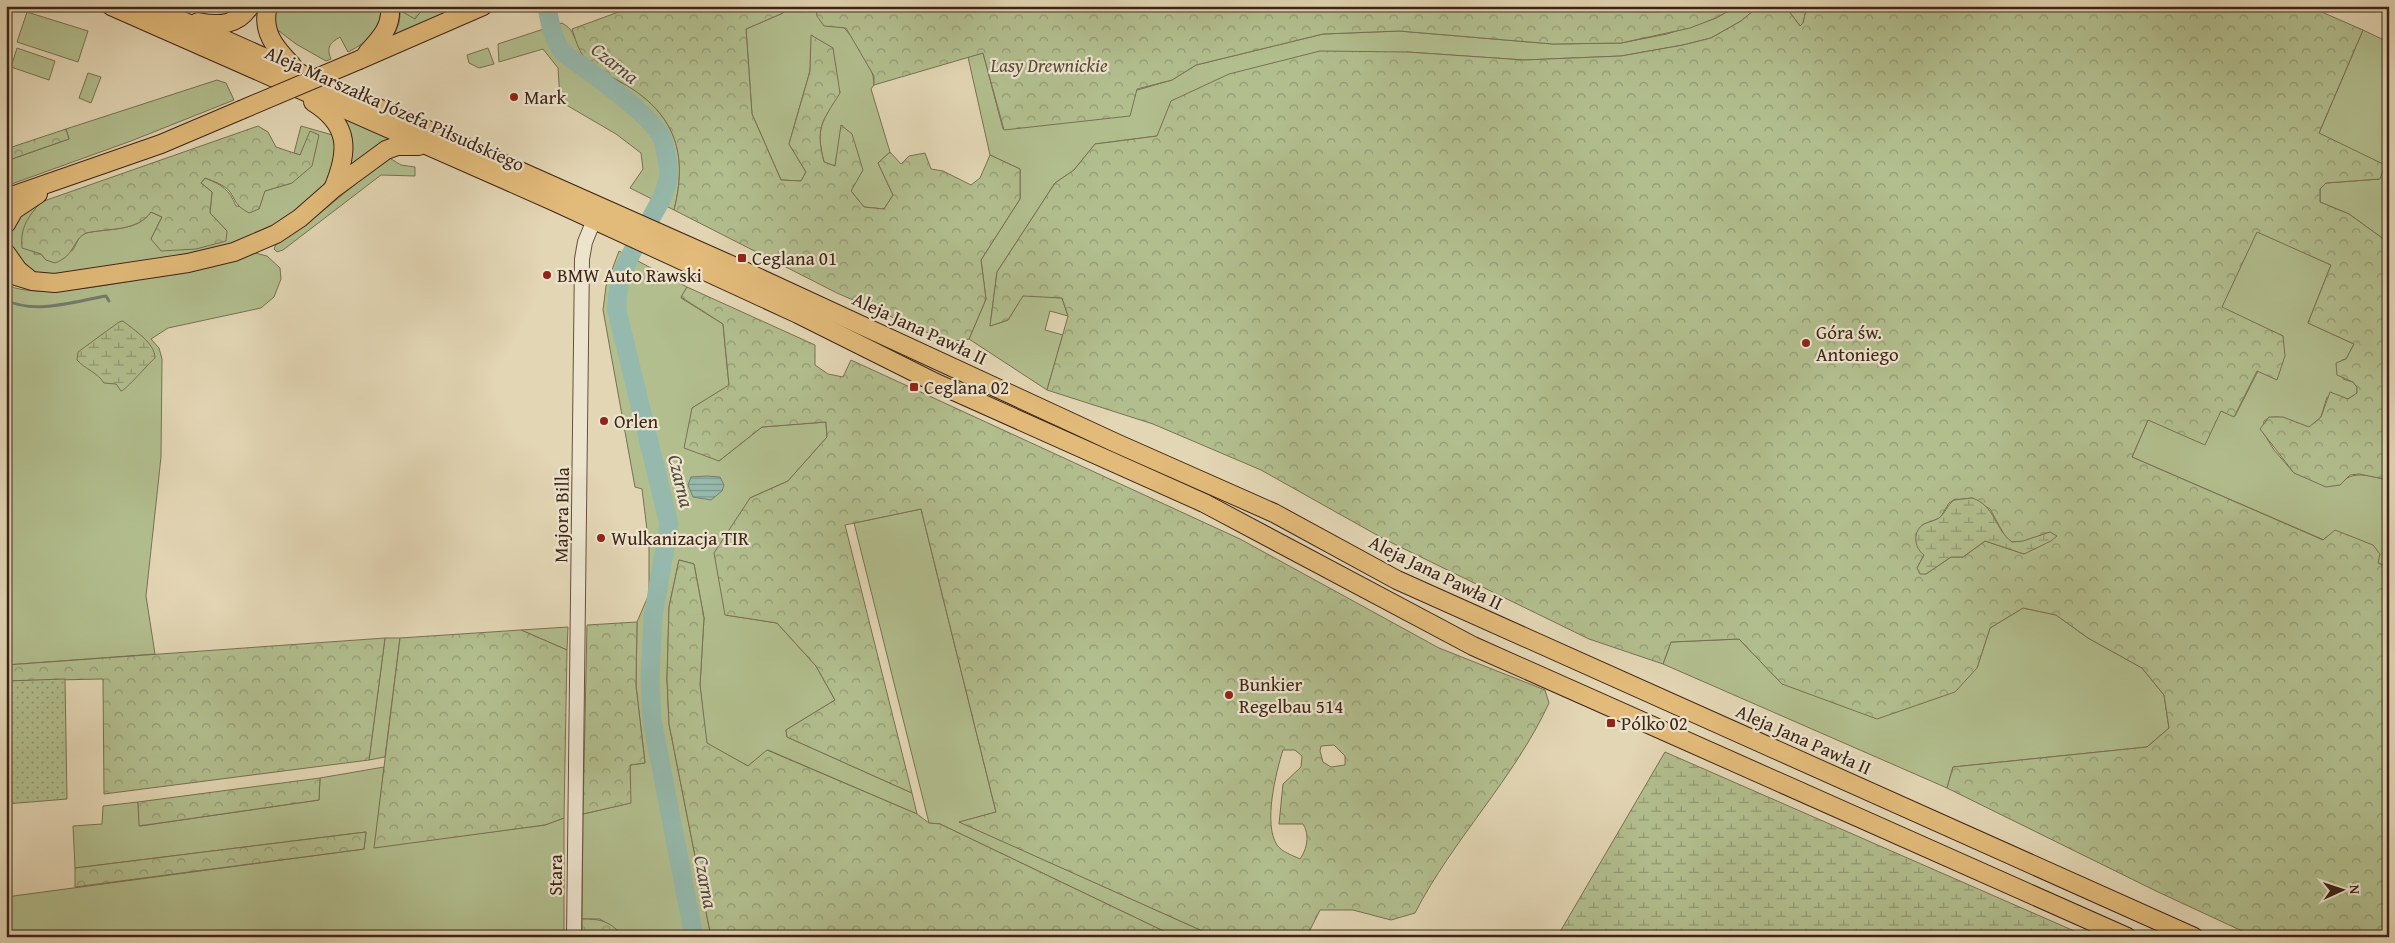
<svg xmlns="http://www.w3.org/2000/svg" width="2395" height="943" viewBox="0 0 2395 943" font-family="'Gentium Book Plus',serif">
	<defs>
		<pattern id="forest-crowns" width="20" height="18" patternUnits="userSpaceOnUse" patternTransform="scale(1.25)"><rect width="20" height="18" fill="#b2be8e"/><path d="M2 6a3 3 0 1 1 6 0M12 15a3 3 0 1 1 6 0" fill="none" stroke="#929a73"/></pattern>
		<pattern id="wetland-marsh" width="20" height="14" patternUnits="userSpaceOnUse" patternTransform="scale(1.25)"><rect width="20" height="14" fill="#b2be8e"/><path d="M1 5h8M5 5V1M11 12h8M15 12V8" fill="none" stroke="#929a73"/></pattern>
		<pattern id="garden-dots" width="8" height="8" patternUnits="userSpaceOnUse" patternTransform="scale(1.25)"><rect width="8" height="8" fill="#b2be8e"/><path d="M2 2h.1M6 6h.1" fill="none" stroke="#929a73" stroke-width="1.8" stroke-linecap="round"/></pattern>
		<pattern id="water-rules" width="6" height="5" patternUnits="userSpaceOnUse" patternTransform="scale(1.25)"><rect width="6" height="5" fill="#95b9ac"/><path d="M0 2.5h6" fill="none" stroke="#7b968b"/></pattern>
	</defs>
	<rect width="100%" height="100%" fill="#e3d6b4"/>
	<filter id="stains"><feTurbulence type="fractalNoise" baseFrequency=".004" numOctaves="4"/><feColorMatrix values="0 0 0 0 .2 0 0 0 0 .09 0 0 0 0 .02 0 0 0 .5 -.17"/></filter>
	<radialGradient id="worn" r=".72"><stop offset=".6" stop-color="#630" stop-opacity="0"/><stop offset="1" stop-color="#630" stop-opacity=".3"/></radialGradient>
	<g fill="#b2be8e" stroke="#787152">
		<path d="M 274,6 L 384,6 C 382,29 368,42 348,52 L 340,37 C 330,43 326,47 331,59 L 326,61 L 296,44 L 275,28 Z"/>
		<polygon points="401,6 462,6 393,38 399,23"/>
		<path d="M 786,6 C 795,6 809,4 817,7 C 840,16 875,61 874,85 L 871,89 L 890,152 L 878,163 L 893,195 L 884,209 L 864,207 L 851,191 L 842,125 L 835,166 L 824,162 C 815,127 822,122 840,92 L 812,35 L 810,71 L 789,144 L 806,172 L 801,181 L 781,180 L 752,114 L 746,29 L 783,13 Z"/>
		<polygon points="1737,6 1759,6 1741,21 1711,38 1683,45 1621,56 1524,60 1407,52 1157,136 1095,144 1074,170 1055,183 997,272 990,326 1008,320 1023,295 1062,298 1068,316 1050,311 1045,330 1063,335 1047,390 969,339 986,299 981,260 1020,199 1020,169 990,155 968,57 983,53 1003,129 1172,80 1196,65 1323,34 1399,31 1553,44 1621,43 1667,34 1716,18"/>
		<polygon points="1785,6 1807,6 1803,23 1800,26"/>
		<polygon points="27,12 88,31 78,62 17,42"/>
		<path d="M 562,23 C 574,30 571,33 578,43 C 584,53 596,63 604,71 C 614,81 629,85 640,94 C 680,126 686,162 674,210 L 630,188 L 643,169 L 641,153 L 616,134 L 563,103 L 560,99 L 558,68 L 543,49 L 499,62 L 498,44 Z"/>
		<polygon points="2363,30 2386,41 2389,35 2389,243 2349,214 2320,202 2320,189 2326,183 2379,179 2319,133"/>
		<polygon points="17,48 55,61 49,80 11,67"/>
		<polygon points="488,48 494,64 479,68 469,63 467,55"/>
		<polygon points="88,73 101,77 91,103 79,98"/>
		<polygon points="217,80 226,83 234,100 131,141 6,186 6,161 69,139 66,129"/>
		<polygon points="338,115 393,138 349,170"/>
		<path d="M 301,126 L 336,136 L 339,145 L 330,179 L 316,196 L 286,220 L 254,236 L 217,249 L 54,276 L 33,273 L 10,250 C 5,221 20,216 41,202 L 34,254 L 41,254 L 46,260 L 73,250 L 80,236 L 86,233 C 108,228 137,232 151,212 L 162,217 L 151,239 L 227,231 L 210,213 L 212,192 L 201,183 L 205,178 C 222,185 229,189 236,206 L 259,209 L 264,191 L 292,183 L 300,155 L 294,153 Z"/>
		<polygon points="388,157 401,165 415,167 415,176 381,175 283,250 277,252 274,249 276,244 319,214"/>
		<path d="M 2257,231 L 2331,265 L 2308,323 L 2354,344 L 2346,359 L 2342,360 L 2343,379 L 2353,382 L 2357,387 L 2357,393 L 2348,399 L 2327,397 L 2321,417 L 2309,428 C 2294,424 2278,410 2264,421 L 2263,432 L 2274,450 L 2294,473 L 2340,485 C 2352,468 2371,477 2389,480 L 2389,568 L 2326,537 L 2324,540 L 2132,457 L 2148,420 L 2221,411 L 2235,416 L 2258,371 L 2277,379 L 2283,336 L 2221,308 Z"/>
		<polygon points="619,251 687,287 681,298 723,324 729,386 692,408 719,461 762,427 826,422 827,437 788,481 750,498 726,615 777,623 816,666 835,700 786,730 787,737 912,793 917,814 768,750 748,766 706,743 700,685 704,618 694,564 679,560 669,607 667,679 669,724 711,937 619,937 618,931 600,919 582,919 583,814 630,803 630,765 645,763 636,686 637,622 649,594 649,546 642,489 635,487 603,310 606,286"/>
		<path d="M 255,253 L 267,256 L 280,268 L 281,279 L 274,297 L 261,308 L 168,328 L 151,339 L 159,348 L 162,359 L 161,457 L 146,596 L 155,654 L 6,665 L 6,284 C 43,308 208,264 255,253 Z"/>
		<polygon points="921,509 996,812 960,822 1216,937 1176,937 940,824 929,823 854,523"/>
		<polygon points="2023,608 2056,615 2088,638 2142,668 2164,695 2169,728 2147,747 1953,767 1947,788 1663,664 1671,642 1739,639 1782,684 1977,668 1990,628"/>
		<polygon points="568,627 567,650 521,630"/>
		<polygon points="385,638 400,638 385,757 369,760"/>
		<polygon points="384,767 375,847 545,825 564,818 564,937 6,937 6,897 364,849 366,832 75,868 73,826 102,824 103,806 138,802 140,826 319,800 320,778"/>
	</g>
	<g fill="url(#forest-crowns)" stroke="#787152" fill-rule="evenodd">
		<polygon points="401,6 425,6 415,19 401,11"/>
		<path d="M 635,6 L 786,6 L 783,13 L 746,29 L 752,114 L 781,180 L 801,181 L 806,172 L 789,144 L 810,71 L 811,35 L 833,48 L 840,93 C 822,122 815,127 824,162 L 835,166 L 841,125 L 852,134 L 863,170 L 851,191 L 864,207 L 884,209 L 893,195 L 878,163 L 890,152 L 901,164 L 909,156 L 925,153 L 931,169 L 943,171 L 971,185 L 980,178 L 990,155 L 1020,169 L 1020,199 L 981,260 L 986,299 L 969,339 L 949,342 L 837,293 L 674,210 C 688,155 676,115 626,85 C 613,77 593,69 584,57 C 578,49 575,38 572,29 Z"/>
		<polygon points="816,6 1602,6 1612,11 1630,11 1686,10 1695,6 1737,6 1716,18 1690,28 1621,43 1553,44 1399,31 1323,34 1196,65 1172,80 1137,89 1130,116 1004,130 983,53 874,85 874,76 846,28 824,26 817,16"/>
		<path d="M 1759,6 L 1785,6 L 1800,26 L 1803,23 L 1807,6 L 2308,6 L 2363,30 L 2319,133 L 2385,165 L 2380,179 L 2326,183 L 2320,189 L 2320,202 L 2349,214 L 2389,243 L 2389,480 L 2359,474 L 2350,475 L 2340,485 L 2326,487 L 2294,473 L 2260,429 L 2269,417 L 2283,417 L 2309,427 L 2321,417 L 2330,392 L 2348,399 L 2357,393 L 2357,387 L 2353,382 L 2337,375 L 2336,363 L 2346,359 L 2354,344 L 2308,323 L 2331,265 L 2257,232 L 2222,307 L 2283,336 L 2285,356 L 2277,380 L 2257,371 L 2234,417 L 2221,411 L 2205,445 L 2148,420 L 2132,457 L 2323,540 L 2335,530 L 2373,545 L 2380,554 L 2378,563 L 2389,568 L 2389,937 L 2255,937 L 2156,891 L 1947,788 L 1953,767 L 2147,747 L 2169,728 L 2164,695 L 2142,668 L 2088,638 L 2056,615 L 2023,608 L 1990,628 L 1977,668 L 1955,692 L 1877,719 L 1782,684 L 1739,639 L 1671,642 L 1663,664 L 1589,639 L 1384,539 L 1261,470 L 1153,424 L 1047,390 L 1068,316 L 1062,298 L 1023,296 L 1008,320 L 990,326 L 997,272 L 1055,183 L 1074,170 L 1095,144 L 1157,136 L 1171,101 L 1229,74 L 1320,51 L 1407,52 L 1524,60 L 1621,56 L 1683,45 L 1711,38 L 1741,21 ZM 1972,498 L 1990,509 L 2006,538 L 2012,542 L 2023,542 L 2050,532 L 2024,554 L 1985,541 L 1963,557 L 1951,557 L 1926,574 L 1917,568 L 1924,555 L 1922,525 L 1940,518 L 1949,503 L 1954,500 Z"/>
		<path d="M 258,126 L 268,132 L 276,147 L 300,155 L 310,131 L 319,135 L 312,166 L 292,183 L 265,191 L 259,209 L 249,213 C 235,205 238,204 230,192 C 225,185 213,181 205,178 L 201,183 L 212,192 L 210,213 L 227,231 L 226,241 L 196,249 L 161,251 L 151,239 L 162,217 L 151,212 C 137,232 108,228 86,233 C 71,241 76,255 55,263 L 46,260 L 41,254 L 22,248 C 20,227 28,217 41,202 Z"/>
		<polygon points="66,129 69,139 6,161 6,149"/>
		<path d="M 687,287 L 815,345 L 815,365 L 828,374 L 843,377 L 851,360 L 1240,539 L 1439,648 L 1545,690 L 1549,703 C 1514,779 1453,839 1415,913 L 1391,920 L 1353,910 L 1320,910 L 1308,934 L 1303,937 L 1216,937 L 959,822 L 996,812 L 921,509 L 845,525 L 912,793 L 787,737 L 786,730 L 835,700 L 816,666 L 777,623 L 725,615 L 714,553 L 750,498 L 788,481 L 827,437 L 826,422 L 762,427 L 719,461 L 684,448 L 692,408 L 729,385 L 723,324 L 681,297 ZM 1334,745 L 1345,756 L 1345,765 L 1331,767 L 1323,762 L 1320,751 L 1321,746 ZM 1283,750 L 1295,750 L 1302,756 L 1301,767 L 1283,784 L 1279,824 L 1303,824 C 1310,835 1307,849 1300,859 C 1292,855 1282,852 1277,845 C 1263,824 1276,772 1283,750 Z"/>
		<polygon points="679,560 694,564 704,618 700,685 707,743 748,766 767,750 917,814 929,823 940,824 1176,937 711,937 669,724 667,679 669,607"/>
		<polygon points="637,622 636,686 645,763 630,765 631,803 583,814 587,625"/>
		<polygon points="521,630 567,650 564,818 545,825 374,848 400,638"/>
		<polygon points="385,638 369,760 104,794 103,679 6,681 6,665"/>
		<polygon points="320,778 319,800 139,826 138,802"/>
		<polygon points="366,832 364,849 75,887 75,868"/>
		<path d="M 582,919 C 598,919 607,920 618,931 L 619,937 L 582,937 Z"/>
	</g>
	<g fill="url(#wetland-marsh)" stroke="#787152">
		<path d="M 1602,6 L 1695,6 C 1675,14 1622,14 1602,6 Z"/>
		<path d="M 123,321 C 134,330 155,343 155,358 C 148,364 126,390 121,391 L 116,384 L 104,383 C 98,373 85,369 77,360 L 78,352 L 119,322 Z"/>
		<path d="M 1972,498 C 1995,505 1995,530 2012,542 L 2023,541 L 2050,532 L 2057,536 L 2051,541 L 2024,554 L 1985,541 L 1963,557 L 1951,557 L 1926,574 L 1920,574 L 1917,568 L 1924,555 C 1914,548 1912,531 1924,524 C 1928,522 1934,521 1939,518 C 1945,514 1947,505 1954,500 Z"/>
		<polygon points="1665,752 2088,937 1557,937"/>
	</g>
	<polygon fill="url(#garden-dots)" stroke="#787152" points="65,679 67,799 6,804 6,681"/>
	<polygon fill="url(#water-rules)" stroke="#727d70" points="707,476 720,477 724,485 722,491 711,500 693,497 688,485 691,477"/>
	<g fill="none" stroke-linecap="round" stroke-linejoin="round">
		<path stroke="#727d70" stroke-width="3" d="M 6,300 C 35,315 76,301 106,296 L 109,301"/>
		<path stroke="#95b9ac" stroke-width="19" d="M 547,6 C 549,20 553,38 561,50 C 566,56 575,61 582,66 C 601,81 660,121 664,144 C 666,154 670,168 668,178 C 666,192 659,204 652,216 C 635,247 615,275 617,311 L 669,524 L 653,617 L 650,676 L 652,720 L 694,937"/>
		<defs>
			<polyline id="minor" points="574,937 582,259 585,242 594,220"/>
			<g id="major">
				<polyline points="111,6 553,201 798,314 936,383 1204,503 1473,646 2127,937"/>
				<polyline points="149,6 731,265 1116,443 1274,513 1397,580 2194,937"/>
				<path d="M 268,6 C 261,31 275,48 292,65"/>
				<path d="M 198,22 C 218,26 238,26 250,6"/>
				<path d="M 367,53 C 380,39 392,27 390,6"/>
				<polyline points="359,60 483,6"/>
				<path d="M 313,102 C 350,125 349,151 333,189"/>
				<polyline points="6,198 161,144 241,110"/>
				<polyline points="6,224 14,210 38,194"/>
				<polyline points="6,253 18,270 28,278"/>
				<polyline points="6,273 32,281 55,283 188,263 234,252 276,234 300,218 333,189 386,150 397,146 419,146"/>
			</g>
		</defs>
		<use href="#minor" stroke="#66503e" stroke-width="16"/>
		<use href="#major" stroke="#3d2416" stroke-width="20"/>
		<use href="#minor" stroke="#ede4ce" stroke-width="14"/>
		<use href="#major" stroke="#e2bb7a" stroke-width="18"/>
		<defs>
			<polyline id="major-bridge" points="241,110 359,60"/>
		</defs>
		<use href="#major-bridge" stroke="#3d2416" stroke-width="20" stroke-linecap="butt"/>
		<use href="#major-bridge" stroke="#e2bb7a" stroke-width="18"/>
	</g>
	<g fill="#8f2418" stroke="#ede4ce" stroke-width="2">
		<circle cx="514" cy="97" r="5"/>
		<rect x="737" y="253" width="10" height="10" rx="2.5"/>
		<circle cx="547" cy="275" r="5"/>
		<circle cx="1806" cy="343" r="5"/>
		<rect x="909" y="382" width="10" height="10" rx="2.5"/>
		<circle cx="604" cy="421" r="5"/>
		<circle cx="601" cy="538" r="5"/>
		<circle cx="1229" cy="695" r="5"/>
		<rect x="1606" y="718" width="10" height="10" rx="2.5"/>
	</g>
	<g text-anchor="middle" stroke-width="4.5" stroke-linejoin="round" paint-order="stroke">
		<g font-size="19" font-style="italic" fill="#5a4a34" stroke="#ede4ce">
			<text x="1049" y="72">Lasy Drewnickie</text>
		</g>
		<g font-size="19" fill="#3d2416" stroke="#ede4ce" text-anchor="start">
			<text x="524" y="104">Mark</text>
			<text x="752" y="265">Ceglana 01</text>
			<text x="557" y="282">BMW Auto Rawski</text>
			<text x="1816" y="339">Góra św.<tspan x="1816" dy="22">Antoniego</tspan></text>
			<text x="924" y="394">Ceglana 02</text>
			<text x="614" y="428">Orlen</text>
			<text x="611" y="545">Wulkanizacja TIR</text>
			<text x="1239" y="691">Bunkier<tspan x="1239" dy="22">Regelbau 514</tspan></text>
			<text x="1621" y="730">Pólko 02</text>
		</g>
		<g font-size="19" fill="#3d2416" stroke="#ede4ce">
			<text transform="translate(395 108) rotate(24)" y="7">Aleja Marszałka Józefa Piłsudskiego</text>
			<text transform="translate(920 328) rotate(25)" y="7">Aleja Jana Pawła II</text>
			<text transform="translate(561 515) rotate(-89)" y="7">Majora Billa</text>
			<text transform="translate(1436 572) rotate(26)" y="7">Aleja Jana Pawła II</text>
			<text transform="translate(1804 739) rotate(24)" y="7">Aleja Jana Pawła II</text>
			<text transform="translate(555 875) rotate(-90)" y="7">Stara</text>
		</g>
		<g font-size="20" font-style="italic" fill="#53493c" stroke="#ede4ce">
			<text transform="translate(615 63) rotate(38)" y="7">Czarna</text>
			<text transform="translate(681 481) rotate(76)" y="7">Czarna</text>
			<text transform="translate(706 882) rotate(79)" y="7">Czarna</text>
		</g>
	</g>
	<rect width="2395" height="943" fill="none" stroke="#e3d6b4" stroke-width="25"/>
	<rect x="8" y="8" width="2380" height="928" fill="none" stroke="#3d2416" stroke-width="2.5"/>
	<rect x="12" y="12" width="2370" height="918" fill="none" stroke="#3d2416"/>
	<g transform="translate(2342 890) rotate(87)" stroke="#ede4ce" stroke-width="4" paint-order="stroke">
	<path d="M0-4L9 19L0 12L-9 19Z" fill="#3d2416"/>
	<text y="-8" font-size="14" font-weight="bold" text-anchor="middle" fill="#3d2416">N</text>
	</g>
	<rect width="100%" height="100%" filter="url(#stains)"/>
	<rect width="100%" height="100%" fill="url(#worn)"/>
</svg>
